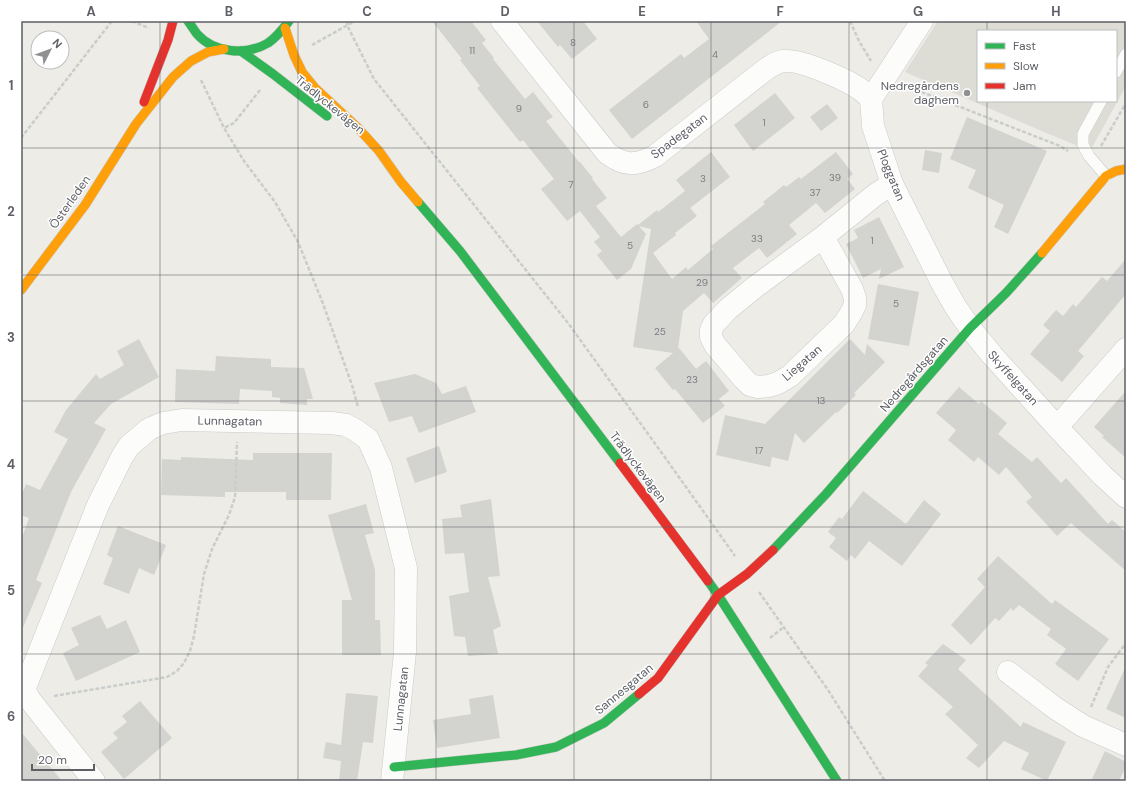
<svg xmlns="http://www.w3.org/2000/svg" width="1147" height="802" viewBox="0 0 1147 802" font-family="'DM Sans',sans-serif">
	<rect width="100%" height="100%" fill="#edece7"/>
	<path fill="#dddcd5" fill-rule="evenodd" d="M 938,21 L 1126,21 L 1126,86 L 1090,151 L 1044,132 L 905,72 ZM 978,31 L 1116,31 L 1116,101 L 978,101 Z"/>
	<g fill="#d3d3d0">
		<polygon points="432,21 471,21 486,40 482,43 494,58 493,59 525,99 533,92 553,117 546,121 579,162 580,162 593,178 592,179 607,198 596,206 621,237 637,224 638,225 657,210 658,212 685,191 676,180 711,152 730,177 690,208 697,216 675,233 676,235 653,253 672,279 686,267 688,270 701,259 713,249 711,246 765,204 763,202 784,185 786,187 799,177 801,179 836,152 853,174 847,179 855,189 825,213 816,203 789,225 797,234 767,258 759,248 733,268 742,278 713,303 704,293 683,311 678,349 679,348 696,369 706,361 729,391 719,399 725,406 703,423 675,389 673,390 655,368 673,353 633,347 651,229 639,226 646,234 631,269 617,280 597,255 602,251 594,242 600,237 580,211 567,221 541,189 554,179 523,140 520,142 477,88 480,86 460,60 462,59"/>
		<polygon points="537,21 583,21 597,39 572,59 560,45 558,47"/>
		<polygon points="696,21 782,21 632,139 609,110 681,54 684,58 709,39"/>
		<polygon points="775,93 795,118 753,151 734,125"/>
		<polygon points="827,104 838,118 821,131 810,117"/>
		<polygon points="967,117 1047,151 1008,234 994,227 1004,205 968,188 976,170 950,159"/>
		<polygon points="925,150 942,153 939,173 922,170"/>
		<polygon points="879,217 904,267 879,279 881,269 863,278 846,244 858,238 854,230"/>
		<polygon points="1126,259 1126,294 1078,351 1084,356 1062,382 1030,354 1050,331 1043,325 1056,310 1063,316 1073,304 1076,307 1102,277 1107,281"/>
		<polygon points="878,284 919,292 909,346 868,339"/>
		<polygon points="139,339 159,377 111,404 94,423 106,429 71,492 36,580 42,583 21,632 21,540 29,518 21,515 21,496 26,484 40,490 68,439 54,432 66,410 96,374 100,379 124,365 117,351"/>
		<polygon points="850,339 865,355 867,344 885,362 854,393 856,395 837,413 836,412 804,443 795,433 788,461 772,457 770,467 716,455 725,415 765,424"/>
		<polygon points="216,356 271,359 271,367 304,368 313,399 307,399 307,405 280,403 280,398 272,397 272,391 240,389 239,404 175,402 176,369 215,371"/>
		<polygon points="415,374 436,383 442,394 466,386 476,412 419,433 412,416 389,422 374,383"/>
		<polygon points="959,387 979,404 981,401 1007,423 998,434 1032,462 1037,457 1061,483 1066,478 1108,524 1112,520 1126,532 1126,571 1071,523 1057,536 1026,502 1032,497 1006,467 999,475 978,457 974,462 948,440 956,430 936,413"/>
		<polygon points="1126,391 1126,458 1102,437 1104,436 1094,427"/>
		<polygon points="439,446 447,472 415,483 406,458"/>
		<polygon points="253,453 332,453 331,500 286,500 286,492 225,492 225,497 161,495 162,459 181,460 181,457 253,460"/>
		<polygon points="863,491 906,524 924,500 941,514 902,566 869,541 855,559 851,555 847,561 829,547 836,538 828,532 839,517 842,519"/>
		<polygon points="491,499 500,576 488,577 501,626 493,630 498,654 468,656 465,637 454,636 449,596 469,592 464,553 445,554 442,519 462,517 460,505"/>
		<polygon points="366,504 374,533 365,535 375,570 375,620 380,620 381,655 342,655 342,600 352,600 328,515"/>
		<polygon points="118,526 166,545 154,575 139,568 129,594 103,584 113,558 107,555"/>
		<polygon points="998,556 1052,604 1055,600 1109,639 1078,681 1055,664 1066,649 1047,635 1051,629 1019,605 1013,611 1011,608 999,621 995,618 971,645 951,625 985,587 977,579"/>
		<polygon points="100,615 107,629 126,620 140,652 76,681 63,653 79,645 71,628"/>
		<polygon points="943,644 966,660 958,669 1021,727 1023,722 1066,742 1047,781 1021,769 1029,753 1004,741 979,768 966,758 978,745 945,714 953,707 918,676 928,665 925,663"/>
		<polygon points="1126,666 1126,718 1106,709"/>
		<polygon points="346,693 378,696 373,743 363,742 357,781 339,781 341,761 323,758 326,742 341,745"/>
		<polygon points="493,695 500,738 437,748 433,720 471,714 469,699"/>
		<polygon points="140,701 172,738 124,779 101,752 118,738 113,733 127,722 122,716"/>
		<polygon points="21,732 62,781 21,781"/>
		<polygon points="1105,751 1126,762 1126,766 1119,781 1091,781"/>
	</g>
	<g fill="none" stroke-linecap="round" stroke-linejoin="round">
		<defs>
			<g id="lane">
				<polyline points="1116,72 1126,54"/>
				<polyline points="1101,101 1083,134 1083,145 1089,156 1106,176"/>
			</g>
			<g id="street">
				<path d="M 502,21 L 607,153 C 624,166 636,166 655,156 L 765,70 C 772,65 779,60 787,61 C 804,61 845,79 860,89 C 864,92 868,96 871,99"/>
				<polyline points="922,21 871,99 873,126 892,184 942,283 955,306 970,328 992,355 1057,427 1102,475 1126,497"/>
				<polyline points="823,237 852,289 855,298 855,305 851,313 844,324 790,376 778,383 769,386 758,387 750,385 744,379 715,345 711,337 711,330 714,324 728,309 755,287 823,237 875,195 892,184"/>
				<polyline points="1057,427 1126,349"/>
				<polyline points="1008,672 1055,708 1083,726 1126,745"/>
				<polyline points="94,781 30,700 24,690 98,505 122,457 129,446 149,429 163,423 182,420 332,423 346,425 357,431 368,439 381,468 406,568 405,652 392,781"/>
			</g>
			<g id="fast">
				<path d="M 188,21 C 191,25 194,30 197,34 C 214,53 246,56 268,43 C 277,37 283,29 289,21"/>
				<polyline points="241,51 273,74 327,116"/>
				<polyline points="418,202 460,251 620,463"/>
				<polyline points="773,550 826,494 970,328 1006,293 1042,253"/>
				<polyline points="708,581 718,595 837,781"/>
				<polyline points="394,767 516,755 556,747 604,723 639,694"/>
			</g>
			<g id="slow">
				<polyline points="285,28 294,55 302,72 315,88 358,128 379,151 401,182 418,202"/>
				<polyline points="1042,253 1106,176 1116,171 1126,169"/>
				<polyline points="21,290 85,205 136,124 173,77 191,61 208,52 224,49"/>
			</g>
			<g id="jam">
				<polyline points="144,102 168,40 173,21"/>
				<polyline points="620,463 708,581"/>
				<polyline points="639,694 658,678 718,595 747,574 773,550"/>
			</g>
		</defs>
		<use href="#lane" stroke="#cacaca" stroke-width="12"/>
		<use href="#street" stroke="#cacaca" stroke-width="23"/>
		<use href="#fast" stroke="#c9c9c7" stroke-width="10"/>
		<use href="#slow" stroke="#c9c9c7" stroke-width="10"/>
		<use href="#jam" stroke="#c9c9c7" stroke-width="10"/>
		<g stroke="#c9cdcb" stroke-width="2.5" stroke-dasharray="4 2" stroke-linecap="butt">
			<polyline points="132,21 149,28"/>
			<polyline points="347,21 347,25 374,79 568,323 664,456 735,556"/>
			<polyline points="850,21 859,41 871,61"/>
			<polyline points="312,45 355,21"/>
			<polyline points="201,80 224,128"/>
			<polyline points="905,85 909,87 1060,146 1068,151"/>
			<polyline points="260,90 234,123 224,128 244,161 275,202 298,242 322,301 352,385 358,407"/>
			<polyline points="21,138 112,21"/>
			<polyline points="1101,146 1126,103"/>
			<polyline points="759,592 828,690 885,781"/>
			<polyline points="770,638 784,627"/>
			<polyline points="54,696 167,677 177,671 184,663 190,651 194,636 204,574 212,549 229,515 235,497 237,442"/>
			<polyline points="1091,707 1108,667 1126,643"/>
		</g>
		<use href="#lane" stroke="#fcfcfb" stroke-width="11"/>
		<use href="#street" stroke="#fcfcfb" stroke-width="22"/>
		<use href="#fast" stroke="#30b455" stroke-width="9"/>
		<use href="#slow" stroke="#ff9f0a" stroke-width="9"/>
		<use href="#jam" stroke="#e5322d" stroke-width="9"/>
	</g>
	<path fill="none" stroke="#5d5f65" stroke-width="1" stroke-opacity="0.55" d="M 160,21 L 160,781M 298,21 L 298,781M 436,21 L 436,781M 574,21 L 574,781M 711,21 L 711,781M 849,21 L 849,781M 987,21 L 987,31M 987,101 L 987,781M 21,148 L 1126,148M 21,275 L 1126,275M 21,401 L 1126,401M 21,527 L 1126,527M 21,654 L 1126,654"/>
	<circle fill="#8f9092" stroke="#fff" stroke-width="1.5" cx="967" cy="93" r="4"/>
	<g text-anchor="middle" stroke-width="3" stroke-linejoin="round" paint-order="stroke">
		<g font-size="10" fill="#7c7d81">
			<text x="573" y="46">8</text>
			<text x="472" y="54">11</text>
			<text x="715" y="58">4</text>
			<text x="646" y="108">6</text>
			<text x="519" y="112">9</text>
			<text x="764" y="126">1</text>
			<text x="835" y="181">39</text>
			<text x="703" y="182">3</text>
			<text x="571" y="188">7</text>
			<text x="815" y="196">37</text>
			<text x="757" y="242">33</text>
			<text x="872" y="244">1</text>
			<text x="630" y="249">5</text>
			<text x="702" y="286">29</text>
			<text x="896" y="307">5</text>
			<text x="660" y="335">25</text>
			<text x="692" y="383">23</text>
			<text x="821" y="404">13</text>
			<text x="759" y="454">17</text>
		</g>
		<g font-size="12" fill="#5d5f65" stroke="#fff" text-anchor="end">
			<text x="959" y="90">Nedregårdens<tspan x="959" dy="14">daghem</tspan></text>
		</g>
		<g font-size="12" fill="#5d5f65" stroke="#fff">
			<text transform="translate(330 105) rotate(39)" y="4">Trädlyckevägen</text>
			<text transform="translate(679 136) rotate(-37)" y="4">Spadegatan</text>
			<text transform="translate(891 175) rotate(68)" y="4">Ploggatan</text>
			<text transform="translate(70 202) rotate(-55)" y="4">Österleden</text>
			<text transform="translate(802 363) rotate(-41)" y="4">Liegatan</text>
			<text transform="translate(914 374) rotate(-49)" y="4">Nedregårdsgatan</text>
			<text transform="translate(1013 378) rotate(48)" y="4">Skyffelgatan</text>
			<text transform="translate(230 421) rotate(1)" y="4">Lunnagatan</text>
			<text transform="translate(638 467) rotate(53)" y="4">Trädlyckevägen</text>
			<text transform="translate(624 689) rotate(-40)" y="4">Sannesgatan</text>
			<text transform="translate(401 699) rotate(-84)" y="4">Lunnagatan</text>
		</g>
	</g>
	<rect width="1147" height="802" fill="none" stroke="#ffffff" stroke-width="44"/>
	<rect x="977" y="30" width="140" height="72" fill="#ffffff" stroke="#bebfc1"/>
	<rect x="985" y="43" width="20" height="6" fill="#30b455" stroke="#bebfc1"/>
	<text x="1013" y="50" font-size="12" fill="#5d5f65">Fast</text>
	<rect x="985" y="63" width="20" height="6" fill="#ff9f0a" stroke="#bebfc1"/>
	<text x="1013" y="70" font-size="12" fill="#5d5f65">Slow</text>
	<rect x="985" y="83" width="20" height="6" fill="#e5322d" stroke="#bebfc1"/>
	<text x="1013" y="90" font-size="12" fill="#5d5f65">Jam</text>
	<g transform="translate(50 50) rotate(48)"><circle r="19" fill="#ffffff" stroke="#bebfc1"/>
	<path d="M0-3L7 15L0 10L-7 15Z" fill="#8f9092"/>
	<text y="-6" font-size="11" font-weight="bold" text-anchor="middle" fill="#5d5f65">N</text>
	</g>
	<path d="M32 764v6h62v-6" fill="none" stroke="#5d5f65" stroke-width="2"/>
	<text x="38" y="764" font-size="12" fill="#5d5f65" stroke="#ffffff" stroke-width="3" paint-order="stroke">20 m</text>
	<rect x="22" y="22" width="1103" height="758" fill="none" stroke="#5d5f65" stroke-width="1.5"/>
	<g font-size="13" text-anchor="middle" font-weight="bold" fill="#5d5f65">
		<text x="91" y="16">A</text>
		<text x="229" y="16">B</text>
		<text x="367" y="16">C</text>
		<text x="505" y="16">D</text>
		<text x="642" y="16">E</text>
		<text x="780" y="16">F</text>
		<text x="918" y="16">G</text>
		<text x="1056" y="16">H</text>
		<text x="11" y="90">1</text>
		<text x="11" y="216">2</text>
		<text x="11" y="342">3</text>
		<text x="11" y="469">4</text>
		<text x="11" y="595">5</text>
		<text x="11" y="721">6</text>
	</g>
</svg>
